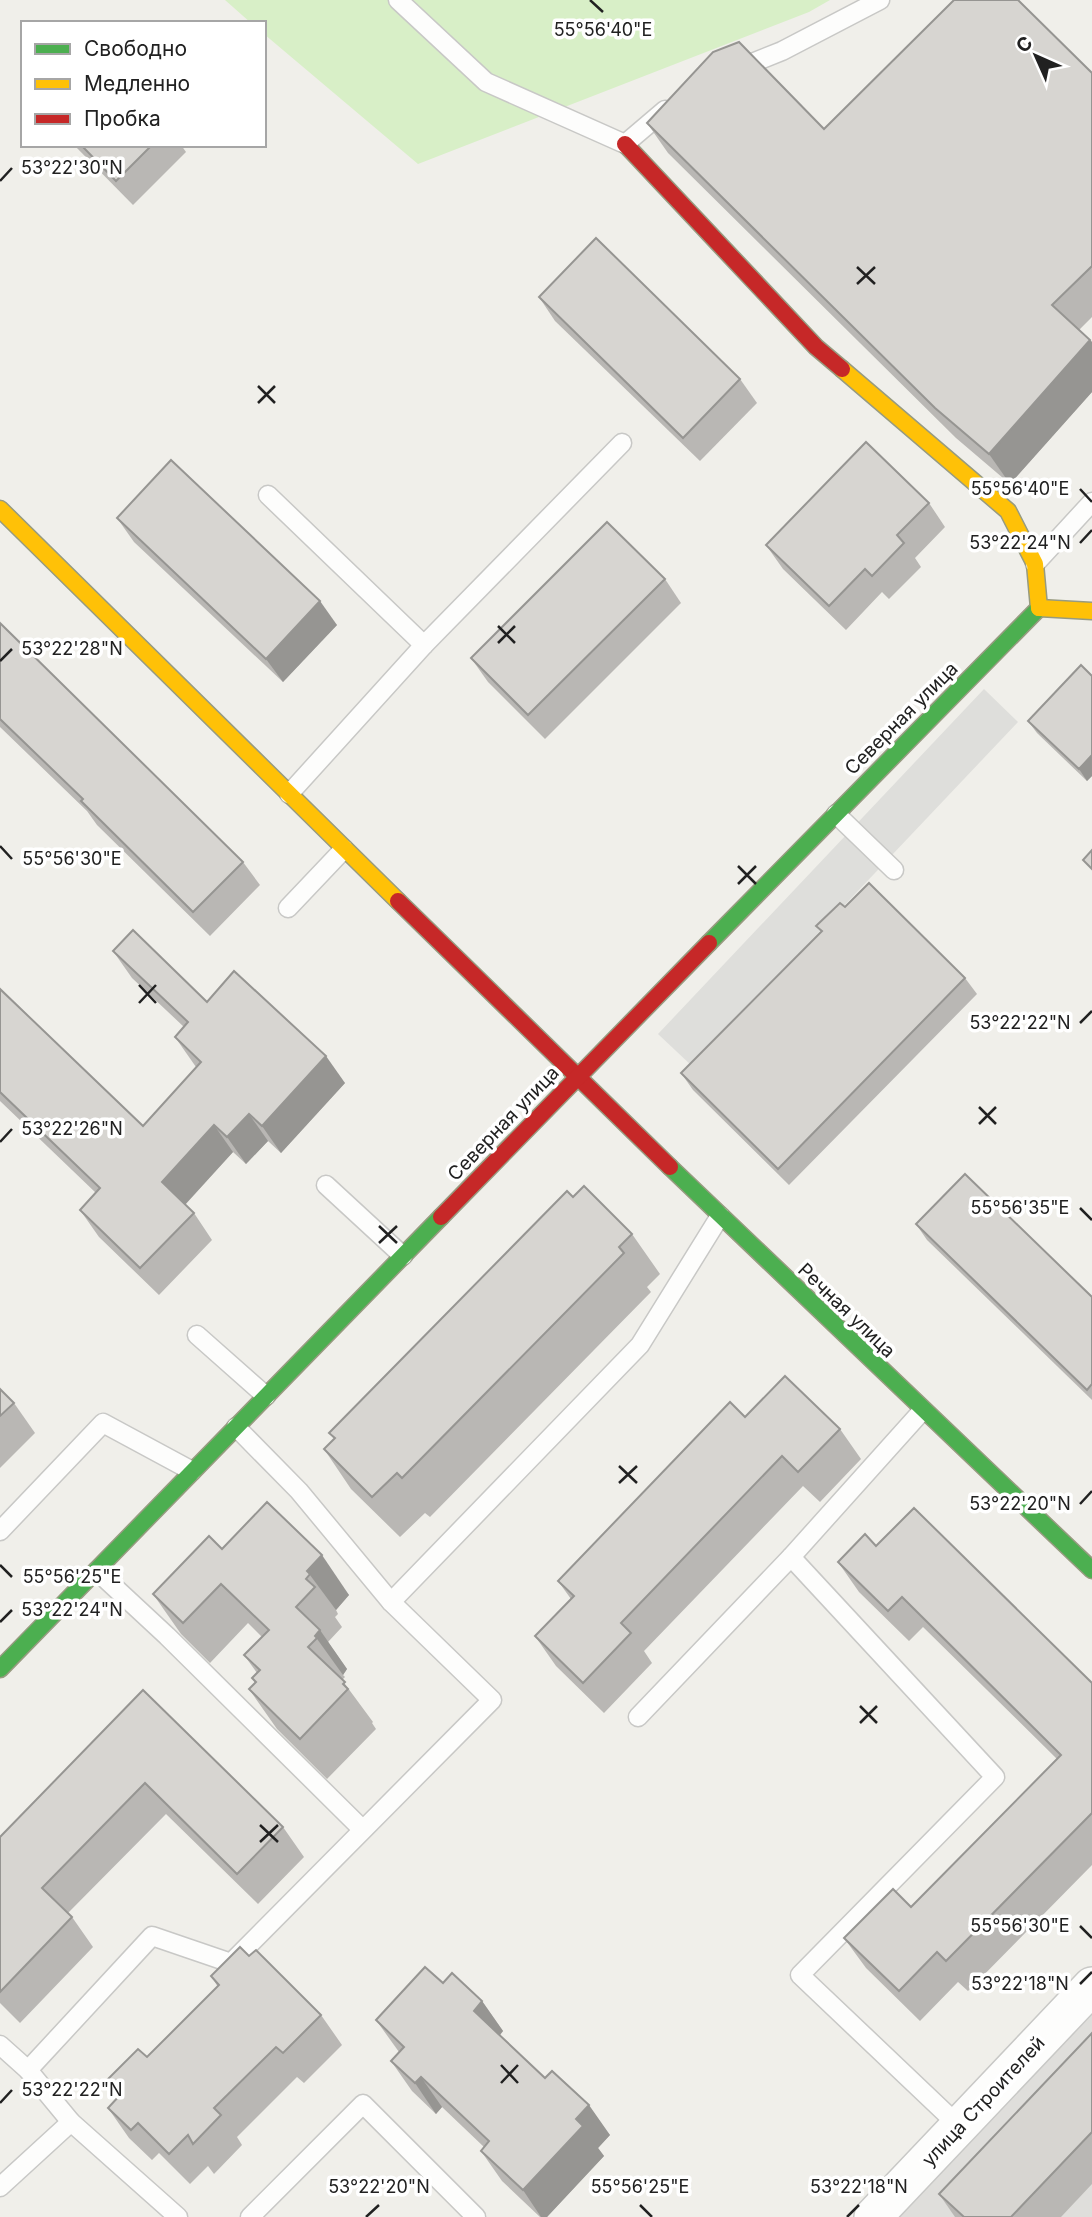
<svg xmlns="http://www.w3.org/2000/svg" width="1092" height="2217" viewBox="0 0 1092 2217" font-family="Inter,sans-serif">
	<rect width="100%" height="100%" fill="#f0efea"/>
	<polygon fill="#dfdedb" points="1092,2012 1092,2217 891,2217"/>
	<polygon fill="#d8efc7" points="225,0 830,0 809,12 418,164 264,34 264,23 251,23"/>
	<polygon fill="#dededb" points="984,689 1018,722 692,1066 658,1034"/>
	<g fill="none" stroke-linecap="round" stroke-linejoin="round">
		<defs>
			<g id="lane">
				<polyline points="398,0 486,82 625,144 665,110"/>
				<polyline points="737,69 782,51 880,0"/>
				<polyline points="268,495 424,645"/>
				<polyline points="1035,564 1092,502"/>
				<polyline points="289,794 424,645 622,443"/>
				<polyline points="836,814 894,870"/>
				<polyline points="288,908 344,849"/>
				<polyline points="326,1185 403,1256"/>
				<polyline points="197,1335 266,1396"/>
				<polyline points="0,1531 103,1423 192,1471"/>
				<polyline points="791,1557 995,1777 800,1975 959,2126"/>
				<polyline points="97,1571 167,1636 362,1829"/>
				<polyline points="391,1602 640,1345 720,1216"/>
				<polyline points="638,1717 791,1557 922,1411"/>
				<polyline points="0,2045 28,2070 71,2122 178,2217"/>
				<polyline points="28,2070 152,1936 231,1963 492,1700 391,1602 299,1491 236,1427"/>
				<polyline points="0,2187 71,2122"/>
				<polyline points="250,2217 363,2104 476,2217"/>
			</g>
			<polyline id="street" points="873,2217 1092,1986"/>
			<g id="fast">
				<polyline points="709,943 1039,608"/>
				<polyline points="670,1167 1092,1570"/>
				<polyline points="0,1669 441,1217"/>
			</g>
			<g id="slow">
				<polyline points="842,369 1008,511 1035,564 1039,608"/>
				<polyline points="0,509 398,901"/>
				<polyline points="1039,608 1092,611"/>
			</g>
			<g id="jam">
				<polyline points="625,144 816,347 842,369"/>
				<polyline points="398,901 670,1167"/>
				<polyline points="441,1217 709,943"/>
			</g>
		</defs>
		<use href="#lane" stroke="#c8c8c6" stroke-width="21"/>
		<use href="#street" stroke="#c8c8c6" stroke-width="40"/>
		<use href="#fast" stroke="#979b80" stroke-width="19"/>
		<use href="#slow" stroke="#979b80" stroke-width="19"/>
		<use href="#jam" stroke="#979b80" stroke-width="19"/>
		<use href="#lane" stroke="#fdfdfc" stroke-width="18"/>
		<use href="#street" stroke="#fdfdfc" stroke-width="37"/>
		<use href="#fast" stroke="#4caf50" stroke-width="16"/>
		<use href="#slow" stroke="#ffc107" stroke-width="16"/>
		<use href="#jam" stroke="#c62828" stroke-width="16"/>
	</g>
	<g fill="#b9b7b4">
		<polygon points="1092,73 1092,317 1079,330 1092,342 1092,392 1010,484 956,438 668,153 647,123 824,129"/>
		<polygon points="74,145 181,145 186,152 133,205"/>
		<polygon points="539,297 740,379 757,403 700,461 555,321"/>
		<polygon points="929,503 945,527 915,558 921,567 889,599 882,592 846,630 783,569 766,545"/>
		<polygon points="117,518 337,625 283,682 134,542"/>
		<polygon points="665,579 681,603 545,739 488,682 471,658"/>
		<polygon points="0,623 243,862 260,885 210,936 97,825 87,811 0,727"/>
		<polygon points="1092,676 1092,776 1087,781 1037,733 1028,721"/>
		<polygon points="845,907 965,978 977,994 789,1185 693,1090 681,1073 821,932 816,926"/>
		<polygon points="113,951 207,1002 345,1083 281,1153 268,1141 246,1164 233,1152 185,1205 194,1213 212,1240 159,1295 99,1237 80,1210 96,1193 0,1101 0,989 143,1126 196,1067 175,1037 184,1027 132,978"/>
		<polygon points="573,1197 632,1234 660,1274 647,1287 651,1292 430,1517 425,1513 400,1537 351,1489 324,1449 334,1439 329,1433"/>
		<polygon points="916,1224 1092,1297 1092,1400 927,1240"/>
		<polygon points="0,1389 14,1403 35,1433 0,1468"/>
		<polygon points="745,1417 840,1429 861,1459 820,1502 803,1486 644,1651 652,1663 604,1713 556,1666 535,1636 571,1599 558,1581"/>
		<polygon points="267,1502 349,1595 336,1610 338,1614 335,1617 342,1627 328,1642 347,1669 343,1675 345,1677 342,1680 373,1722 372,1723 376,1729 327,1779 277,1729 249,1689 255,1683 252,1678 257,1673 244,1655 262,1637 248,1623 210,1663 181,1634 153,1594 222,1549"/>
		<polygon points="876,1546 1092,1683 1092,1865 968,1991 958,1982 920,2021 866,1968 844,1938 911,1907 1057,1759 923,1627 909,1641 859,1592 838,1562"/>
		<polygon points="143,1690 283,1827 304,1857 258,1904 166,1814 68,1913 72,1917 93,1947 20,2023 0,2003 0,1837"/>
		<polygon points="249,1956 321,2015 342,2045 304,2083 297,2077 237,2137 242,2145 214,2174 208,2166 190,2184 159,2153 152,2160 129,2138 108,2108 119,2097 107,2080 147,2057 218,1987 211,1976"/>
		<polygon points="443,1983 482,2001 503,2031 500,2035 545,2078 610,2135 598,2148 604,2156 547,2217 540,2217 502,2181 481,2151 484,2147 442,2107 436,2114 412,2091 391,2061 399,2052 376,2020"/>
		<polygon points="1092,2033 1092,2184 1061,2217 955,2217 939,2194"/>
	</g>
	<g fill="#969592">
		<polygon points="1090,340 1092,342 1092,392 1010,484 989,454"/>
		<polygon points="320,601 337,625 283,682 266,659"/>
		<polygon points="1092,755 1092,776 1087,781 1079,769"/>
		<polygon points="326,1056 345,1083 281,1153 262,1126"/>
		<polygon points="249,1114 268,1141 246,1164 227,1137"/>
		<polygon points="214,1125 233,1152 181,1209 162,1182"/>
		<polygon points="322,1555 349,1595 336,1610 307,1571"/>
		<polygon points="320,1630 347,1669 343,1675 315,1636"/>
		<polygon points="482,2001 503,2031 495,2041 474,2011"/>
		<polygon points="421,2077 442,2107 436,2114 415,2083"/>
		<polygon points="589,2105 610,2135 598,2148 604,2156 547,2217 541,2217 523,2190 576,2119"/>
	</g>
	<g fill="#d7d5d1" stroke="#969592" stroke-width="2">
		<polygon points="954,0 1018,0 1092,73 1092,266 1052,305 1090,340 989,454 935,408 647,123 713,52 739,42 824,129"/>
		<polygon points="81,145 152,145 116,181"/>
		<polygon points="596,238 740,379 683,438 539,297"/>
		<polygon points="866,442 929,503 897,535 904,543 872,576 865,569 829,606 766,545"/>
		<polygon points="171,460 320,601 266,659 117,518"/>
		<polygon points="607,522 665,579 528,715 471,658"/>
		<polygon points="0,623 243,862 193,912 81,801 83,799 0,719"/>
		<polygon points="1081,665 1092,676 1092,755 1079,769 1028,721"/>
		<polygon points="1092,850 1092,869 1083,860"/>
		<polygon points="869,883 965,978 778,1169 681,1073 822,931 816,926 840,903 845,907"/>
		<polygon points="133,930 207,1002 234,971 326,1056 262,1126 249,1114 227,1137 214,1125 162,1182 194,1213 140,1268 80,1210 100,1188 0,1092 0,989 143,1126 201,1062 175,1037 188,1022 113,951"/>
		<polygon points="965,1174 1092,1297 1092,1384 1087,1390 916,1224"/>
		<polygon points="584,1186 632,1234 619,1247 624,1253 402,1478 397,1473 372,1497 324,1449 335,1438 329,1433 567,1191 573,1197"/>
		<polygon points="785,1376 840,1429 798,1472 782,1456 621,1623 631,1633 583,1683 535,1636 574,1596 558,1581 730,1402 745,1417"/>
		<polygon points="0,1389 14,1403 0,1416"/>
		<polygon points="267,1502 322,1555 307,1571 310,1574 306,1579 315,1587 296,1607 320,1630 315,1636 317,1638 308,1647 345,1682 343,1684 348,1689 300,1739 249,1689 256,1682 252,1678 260,1670 244,1655 269,1630 221,1584 183,1623 153,1594 209,1536 222,1549"/>
		<polygon points="914,1508 1092,1683 1092,1813 946,1961 937,1952 899,1991 844,1938 893,1889 911,1907 1061,1755 902,1597 888,1611 838,1562 865,1534 876,1546"/>
		<polygon points="143,1690 283,1827 237,1874 145,1783 42,1888 72,1917 0,1992 0,1837"/>
		<polygon points="240,1947 249,1956 256,1950 321,2015 283,2053 276,2047 214,2108 221,2115 193,2144 188,2135 169,2154 138,2123 131,2130 108,2108 121,2094 107,2080 138,2049 147,2057 219,1985 211,1976"/>
		<polygon points="425,1967 443,1983 452,1973 482,2001 474,2011 545,2078 552,2071 589,2105 576,2119 583,2126 523,2190 481,2151 489,2141 421,2077 415,2083 391,2061 404,2047 376,2020"/>
		<polygon points="1092,2033 1092,2132 1011,2217 964,2217 939,2194"/>
	</g>
	<path fill="none" stroke="#212121" stroke-width="2.5" d="M 590,0 L 603,12M 0,181 L 12,168M 857,267 L 875,284M 857,284 L 875,267M 258,386 L 275,403M 258,403 L 275,386M 1080,489 L 1092,502M 1080,543 L 1092,530M 498,626 L 515,643M 498,643 L 515,626M 0,661 L 12,649M 0,846 L 12,859M 738,866 L 756,884M 738,884 L 756,866M 139,985 L 156,1003M 139,1003 L 156,985M 1080,1023 L 1092,1011M 979,1107 L 996,1124M 979,1124 L 996,1107M 0,1142 L 12,1129M 1080,1208 L 1092,1220M 379,1226 L 397,1243M 379,1243 L 397,1226M 619,1466 L 637,1483M 619,1483 L 637,1466M 1080,1504 L 1092,1491M 0,1565 L 12,1577M 0,1622 L 12,1610M 860,1706 L 877,1723M 860,1723 L 877,1706M 260,1825 L 278,1842M 260,1842 L 278,1825M 1080,1926 L 1092,1938M 1080,1984 L 1092,1972M 501,2065 L 518,2083M 501,2083 L 518,2065M 0,2103 L 12,2090M 640,2205 L 652,2217M 366,2217 L 379,2205M 847,2217 L 859,2205"/>
	<g text-anchor="middle" stroke-width="7" stroke-linejoin="round" paint-order="stroke">
		<g font-size="19" fill="#212121" stroke="#fff">
			<text transform="translate(901 718) rotate(-45)" y="7">Северная улица</text>
			<text transform="translate(503 1123) rotate(-46)" y="7">Северная улица</text>
			<text transform="translate(847 1310) rotate(44)" y="7">Речная улица</text>
			<text transform="translate(983 2101) rotate(-47)" y="7">улица Строителей</text>
		</g>
	</g>
	<g font-size="18" text-anchor="middle" fill="#212121" stroke="#fff" stroke-width="7" stroke-linejoin="round" paint-order="stroke">
		<text x="603" y="36">55°56'40"E</text>
		<text x="72" y="174">53°22'30"N</text>
		<text x="1020" y="495">55°56'40"E</text>
		<text x="1020" y="549">53°22'24"N</text>
		<text x="72" y="655">53°22'28"N</text>
		<text x="72" y="865">55°56'30"E</text>
		<text x="1020" y="1029">53°22'22"N</text>
		<text x="72" y="1135">53°22'26"N</text>
		<text x="1020" y="1214">55°56'35"E</text>
		<text x="1020" y="1510">53°22'20"N</text>
		<text x="72" y="1583">55°56'25"E</text>
		<text x="72" y="1616">53°22'24"N</text>
		<text x="1020" y="1932">55°56'30"E</text>
		<text x="1020" y="1990">53°22'18"N</text>
		<text x="72" y="2096">53°22'22"N</text>
		<text x="379" y="2193">53°22'20"N</text>
		<text x="640" y="2193">55°56'25"E</text>
		<text x="859" y="2193">53°22'18"N</text>
	</g>
	<rect x="21" y="21" width="245" height="126" fill="#ffffff" stroke="#a6a6a6" stroke-width="2"/>
	<rect x="35" y="44" width="35" height="10" fill="#4caf50" stroke="#a6a6a6" stroke-width="2"/>
	<text x="84" y="56" font-size="21" fill="#212121">Свободно</text>
	<rect x="35" y="79" width="35" height="10" fill="#ffc107" stroke="#a6a6a6" stroke-width="2"/>
	<text x="84" y="91" font-size="21" fill="#212121">Медленно</text>
	<rect x="35" y="114" width="35" height="10" fill="#c62828" stroke="#a6a6a6" stroke-width="2"/>
	<text x="84" y="126" font-size="21" fill="#212121">Пробка</text>
	<g transform="translate(1036 56) rotate(315)" stroke="#ffffff" stroke-width="5" paint-order="stroke">
	<path d="M0-5L12 26L0 18L-12 26Z" fill="#212121"/>
	<text y="-10" font-size="19" font-weight="bold" text-anchor="middle" fill="#212121">С</text>
	</g>
</svg>
